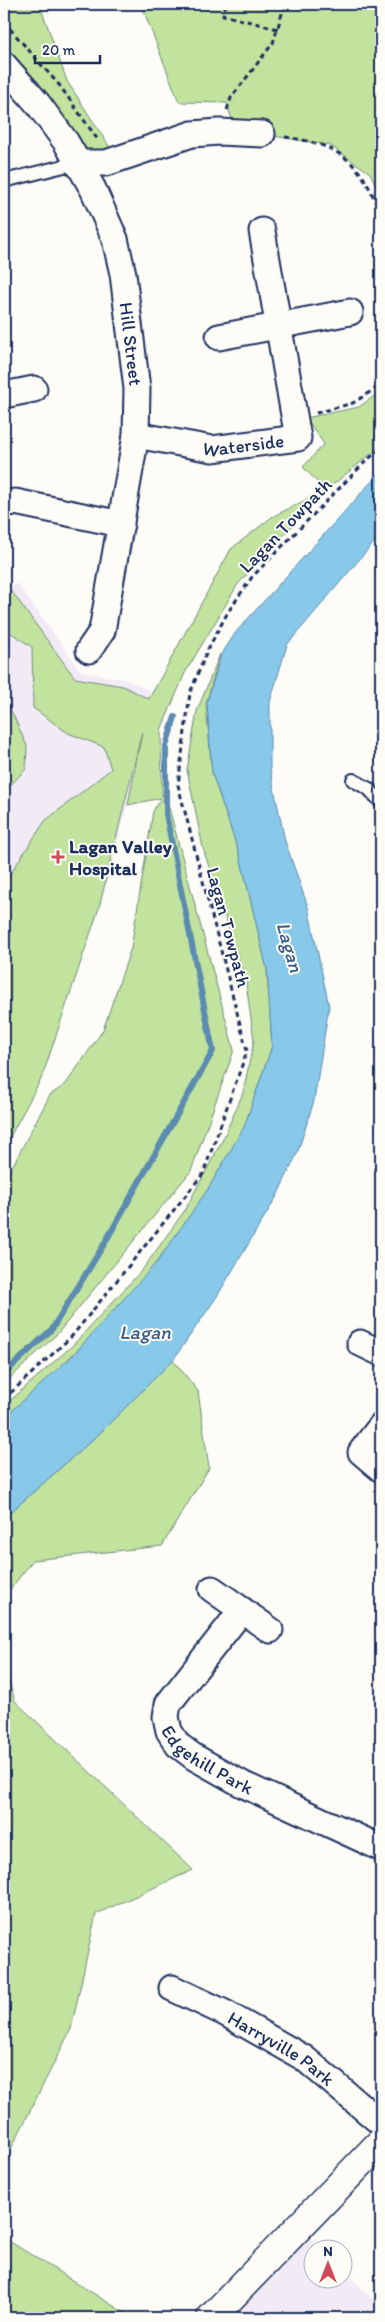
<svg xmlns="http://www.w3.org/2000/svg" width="385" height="2322" viewBox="0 0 385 2322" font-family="Itim,sans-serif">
	<rect width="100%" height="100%" fill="#fdfcf7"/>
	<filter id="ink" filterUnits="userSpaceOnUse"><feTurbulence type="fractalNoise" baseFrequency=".02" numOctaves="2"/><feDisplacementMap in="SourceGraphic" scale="10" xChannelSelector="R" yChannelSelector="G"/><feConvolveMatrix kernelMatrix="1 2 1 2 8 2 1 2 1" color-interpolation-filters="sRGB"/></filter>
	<g filter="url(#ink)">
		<g fill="#f2ebf6">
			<polygon points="18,584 81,671 127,680 159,694 99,908 42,1077 4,1148 4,585"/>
			<polygon points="299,2228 321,2249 312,2250 312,2280 342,2280 343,2270 381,2307 381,2318 211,2318"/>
		</g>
		<g fill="#c1e39d" stroke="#6e897e">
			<polygon points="4,4 46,4 42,11 67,81 111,149 87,155 39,83 4,44"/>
			<polygon points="141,4 381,4 381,196 370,173 329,145 273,136 240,125 231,117 227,103 179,102"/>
			<polygon points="381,391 381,446 326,490 238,584 185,673 161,730 162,796 165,793 234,1050 191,1171 58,1333 4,1384 5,1180 50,1095 66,1084 103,1030 131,948 153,811 161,798 128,805 142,732 99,908 42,1077 4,1148 4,883 45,821 111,769 104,747 68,733 33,708 32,647 4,628 4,592 12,592 75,678 123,686 149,699 231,549 272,517 325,490 303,467 324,444 306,418 359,407"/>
			<polygon points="220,654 206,704 212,773 240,856 267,969 272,1046 243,1131 197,1207 129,1299 39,1388 4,1420 4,1406 72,1346 143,1269 185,1210 223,1139 243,1093 254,1040 246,983 203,848 187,770 197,711"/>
			<polygon points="4,695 27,746 26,769 4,792"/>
			<polygon points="173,1360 198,1391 209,1468 162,1546 33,1560 4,1597 4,1518 101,1432"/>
			<polygon points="4,1665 15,1701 193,1870 96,1914 71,2029 4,2163"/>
			<polygon points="4,2238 133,2318 4,2318"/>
		</g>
		<polygon fill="#88c8e9" stroke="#5c8bb1" points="381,471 381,534 287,645 270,702 270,769 285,841 308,907 329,1006 314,1101 297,1154 277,1196 216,1298 173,1360 101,1432 4,1518 4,1418 73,1355 157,1262 208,1189 244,1127 272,1046 267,969 240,856 212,773 207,702 221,655 236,632"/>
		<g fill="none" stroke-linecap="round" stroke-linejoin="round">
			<polyline stroke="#5c8bb1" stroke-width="6" points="4,1374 52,1329 103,1246 213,1051 166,814 166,746 175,717"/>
			<defs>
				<g id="lane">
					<polyline points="4,181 76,163"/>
					<polyline points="353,780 369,789 381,802"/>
				</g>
				<g id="street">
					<path id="s1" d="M 4,65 L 38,104 L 66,142 L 93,189 L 115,239 L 123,274 L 137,389 L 136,435 L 102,631 L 89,650"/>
					<polyline points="76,163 106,163 192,134 219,132 262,134"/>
					<polyline points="219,337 350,312"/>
					<polyline points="4,395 34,389"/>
					<path id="s2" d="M 136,435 L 212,449 L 298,438 L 262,231"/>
					<polyline points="4,504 15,502 121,524"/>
					<polyline points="360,1343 381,1353"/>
					<polyline points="381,1426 361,1452 381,1469"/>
					<polyline points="212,1589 270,1630"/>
					<path id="s3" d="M 242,1610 L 168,1704 L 166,1717 L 169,1731 L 178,1745 L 194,1757 L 242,1784 L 381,1848"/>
					<path id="s4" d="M 172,1988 L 225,2013 L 304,2058 L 381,2123"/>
				</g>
				<polyline id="secondary" points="211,2318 381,2142"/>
			</defs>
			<use href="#lane" stroke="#1b2f5e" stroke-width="16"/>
			<use href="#street" stroke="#1b2f5e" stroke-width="29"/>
			<use href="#secondary" stroke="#1b2f5e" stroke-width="31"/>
			<g stroke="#1b2f5e" stroke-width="3" stroke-dasharray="5 4" stroke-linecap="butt">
				<polyline points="226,4 223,15 278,29"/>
				<polyline points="4,22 60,86 98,140"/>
				<polyline points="227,110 231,98 273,43 285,4"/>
				<path d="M 285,137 C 314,141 341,148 360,173 C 369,184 375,201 381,215"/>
				<polyline points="316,413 353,403 381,385"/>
				<polyline points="4,1399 72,1336 203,1174 247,1051 178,785 190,693 208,649 228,612 252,577 367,460 381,449"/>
			</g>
			<use href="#lane" stroke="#fdfcf7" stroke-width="12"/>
			<use href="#street" stroke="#fdfcf7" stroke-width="25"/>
			<use href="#secondary" stroke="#fdfcf7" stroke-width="28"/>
		</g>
	</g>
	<path fill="#d1495b" stroke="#fdfcf7" stroke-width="2" d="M55.5 849.5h5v5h5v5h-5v5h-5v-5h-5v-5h5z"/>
	<g text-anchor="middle" stroke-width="4" stroke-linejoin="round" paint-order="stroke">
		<g font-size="19" fill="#1b2f5e" stroke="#fdfcf7">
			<text dy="7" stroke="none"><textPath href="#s1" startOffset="314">Hill Street</textPath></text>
			<text dy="7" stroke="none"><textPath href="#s2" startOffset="109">Waterside</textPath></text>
			<text transform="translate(285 525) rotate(-46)" y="7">Lagan Towpath</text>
			<text transform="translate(229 927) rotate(75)" y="7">Lagan Towpath</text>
			<text dy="7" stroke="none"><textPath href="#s3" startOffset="196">Edgehill Park</textPath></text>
			<text dy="7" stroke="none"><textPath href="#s4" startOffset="125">Harryville Park</textPath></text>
		</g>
		<g font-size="19" font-weight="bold" fill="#1b2f5e" stroke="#fdfcf7" text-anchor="start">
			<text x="69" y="853">Lagan Valley<tspan x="69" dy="22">Hospital</tspan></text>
		</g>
		<g font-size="20" font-style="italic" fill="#3c5d88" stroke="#fdfcf7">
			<text transform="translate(290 947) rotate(74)" y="7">Lagan</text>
			<text x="145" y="1339">Lagan</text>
		</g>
	</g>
	<rect width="385" height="2322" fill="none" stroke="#fdfcf7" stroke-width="20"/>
	<rect x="10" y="10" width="365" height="2302" fill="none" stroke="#1b2f5e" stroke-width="2" filter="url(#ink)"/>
	<g transform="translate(328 2264)"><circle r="24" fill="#fdfcf7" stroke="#a3aaba"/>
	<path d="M0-4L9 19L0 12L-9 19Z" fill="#d1495b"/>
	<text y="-8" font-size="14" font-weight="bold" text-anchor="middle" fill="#1b2f5e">N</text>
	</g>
	<path d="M35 55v8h65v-8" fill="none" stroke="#1b2f5e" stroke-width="2.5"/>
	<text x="42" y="55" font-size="15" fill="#1b2f5e" stroke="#fdfcf7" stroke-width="4" paint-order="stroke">20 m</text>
</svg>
